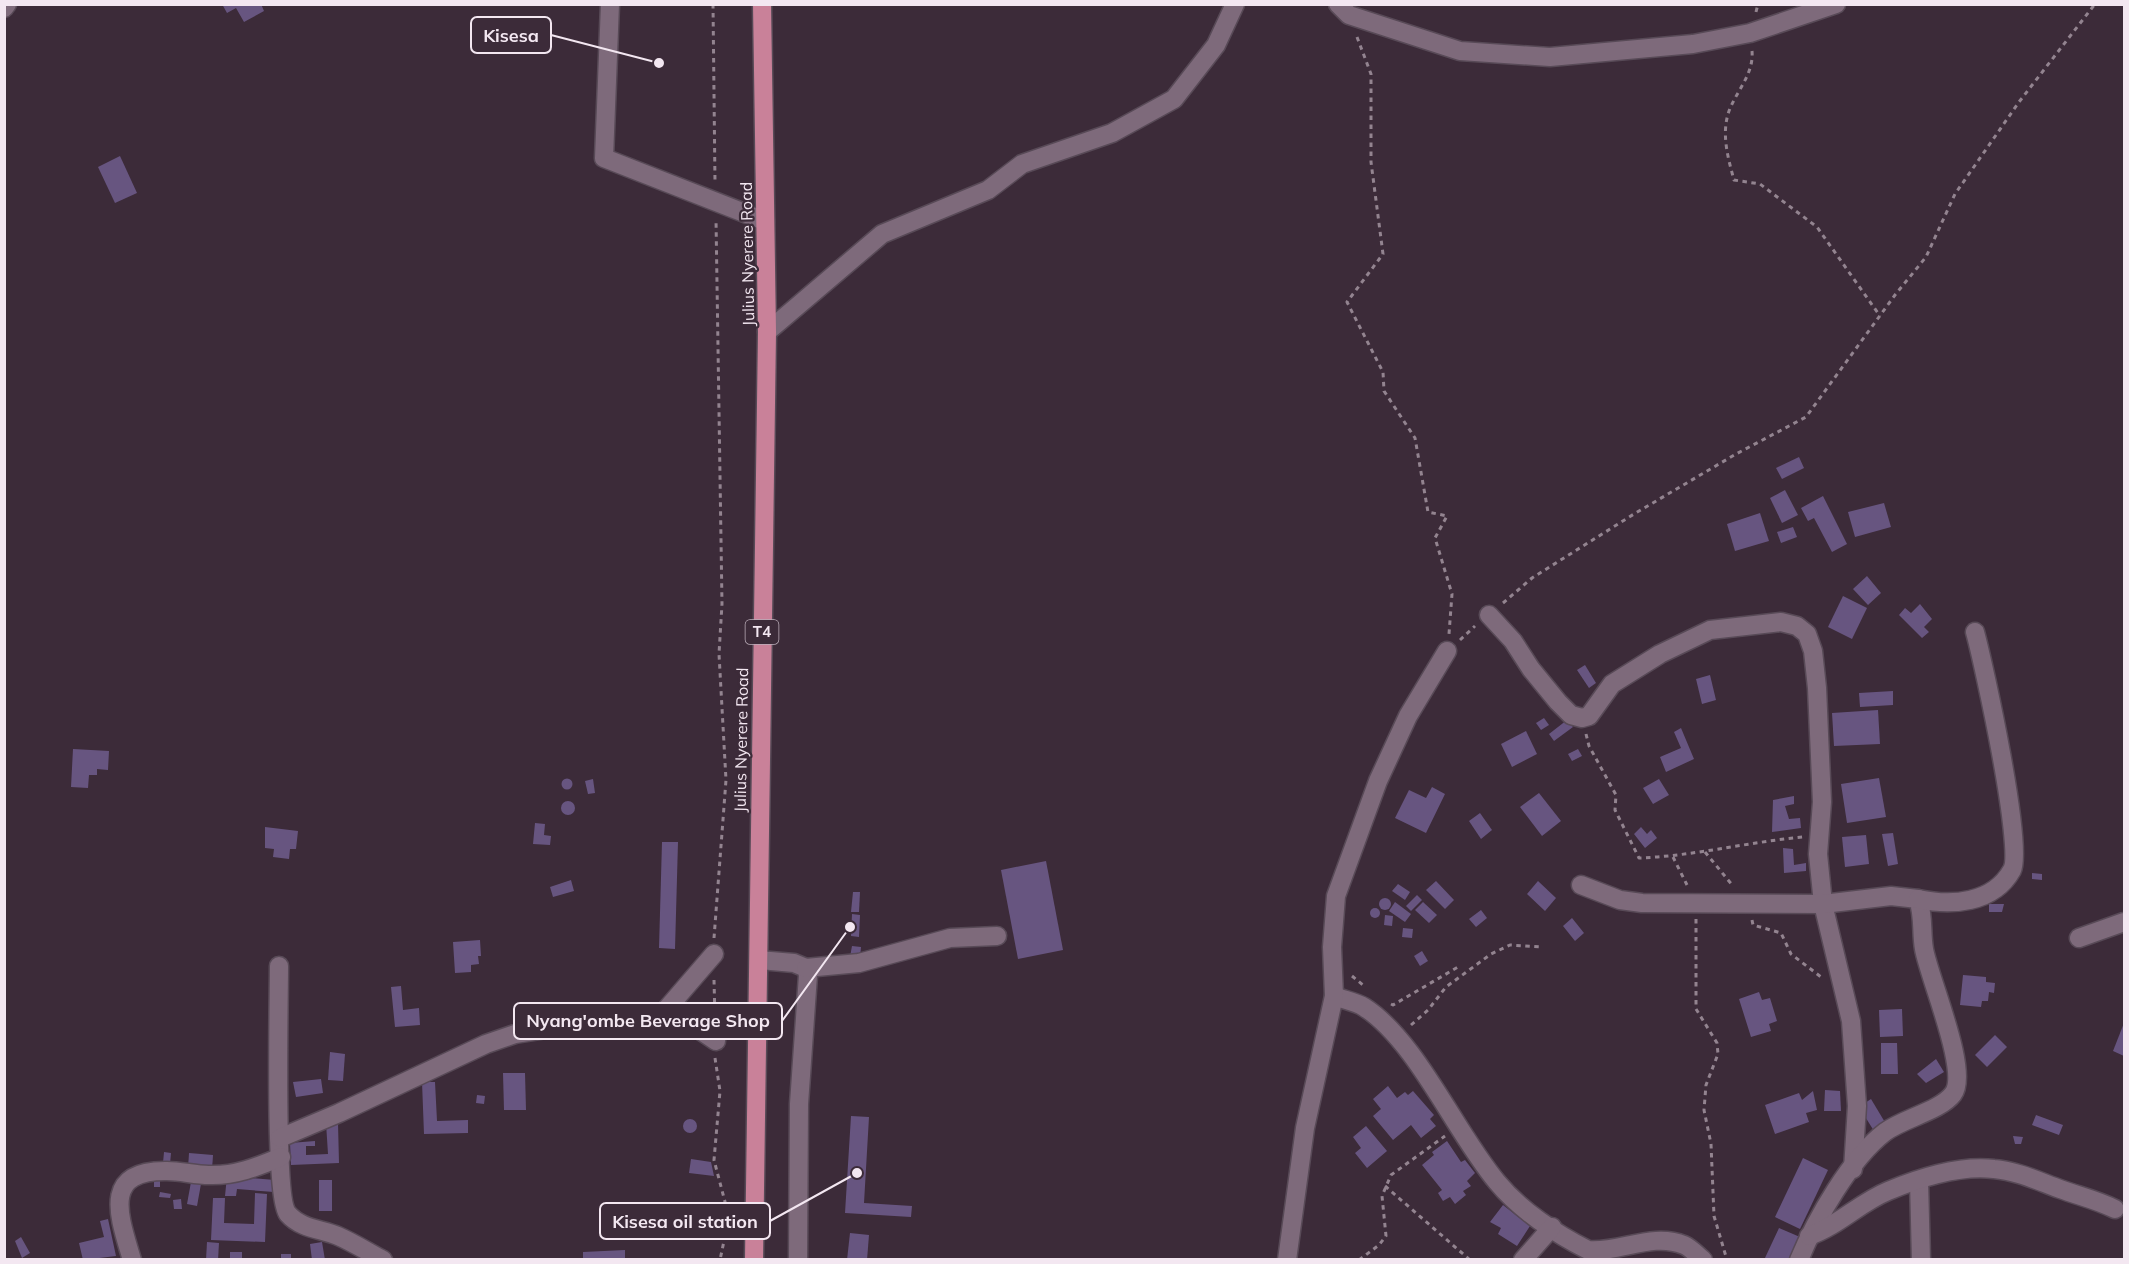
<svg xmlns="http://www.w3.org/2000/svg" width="2129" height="1264" viewBox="0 0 2129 1264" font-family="Mulish,sans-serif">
	<rect width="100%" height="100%" fill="#3c2b39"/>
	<g fill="#675580">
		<polygon points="222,4 261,4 264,11 244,22 236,8 227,13"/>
		<polygon points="120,156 137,193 115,203 98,167"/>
		<polygon points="1799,457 1804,468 1782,479 1776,468"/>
		<polygon points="1785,490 1798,515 1782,523 1770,498"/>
		<polygon points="1823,496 1847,544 1832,552 1814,518 1808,521 1801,508"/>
		<polygon points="1884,503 1891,527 1855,537 1848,512"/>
		<polygon points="1760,513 1769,541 1735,551 1727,524"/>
		<polygon points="1793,527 1797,537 1781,543 1777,532"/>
		<polygon points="1867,576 1881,593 1868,605 1853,589"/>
		<polygon points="1843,596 1867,608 1852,639 1828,627"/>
		<polygon points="1920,604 1932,619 1924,627 1929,632 1922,638 1899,615 1905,608 1911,613"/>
		<polygon points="1585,665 1596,683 1589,688 1577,670"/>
		<polygon points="1710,675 1716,700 1702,704 1696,679"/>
		<polygon points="1893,691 1893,705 1860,707 1859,693"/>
		<polygon points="1878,710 1880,744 1834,746 1832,713"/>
		<polygon points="1544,718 1549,725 1541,730 1536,723"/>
		<polygon points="1567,720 1573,727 1554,741 1549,734"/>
		<polygon points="1681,728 1694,759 1666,772 1660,757 1681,748 1674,732"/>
		<polygon points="1526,731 1537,754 1512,767 1501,744"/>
		<polygon points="73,749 109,751 108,770 97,769 97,775 89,775 88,788 71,787"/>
		<polygon points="1578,749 1582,756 1572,761 1568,754"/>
		<polygon points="1879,778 1886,817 1847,823 1841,784"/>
		<circle cx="567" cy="784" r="5.5"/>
		<polygon points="593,779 595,793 588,794 585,781"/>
		<polygon points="1659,779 1669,795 1653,804 1643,788"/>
		<polygon points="1432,787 1445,794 1426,833 1395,818 1409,790 1426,798"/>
		<polygon points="1539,793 1561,821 1542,836 1520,807"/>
		<polygon points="1794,796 1794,804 1785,806 1789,819 1800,818 1801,828 1772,832 1773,800"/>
		<circle cx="568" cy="808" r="7"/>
		<polygon points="1480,813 1492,830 1481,839 1469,821"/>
		<polygon points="535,823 545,824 544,835 551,836 550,845 533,844"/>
		<polygon points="265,827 298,831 296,849 290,849 289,859 273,857 274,849 265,848"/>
		<polygon points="1641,827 1647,834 1651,830 1657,838 1645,848 1634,834"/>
		<polygon points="1893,833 1898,864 1888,866 1882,834"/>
		<polygon points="1866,835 1869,864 1845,867 1842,837"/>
		<polygon points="662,842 678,842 675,949 659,948"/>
		<polygon points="1783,848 1793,849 1794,865 1806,863 1806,871 1784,873"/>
		<polygon points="1046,861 1063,950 1018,959 1001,870"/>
		<polygon points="2032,873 2042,874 2042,880 2032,879"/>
		<polygon points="571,880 574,891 553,897 550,887"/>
		<polygon points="1436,881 1454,900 1445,909 1426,890"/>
		<polygon points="1538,881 1556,898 1545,911 1527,894"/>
		<polygon points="1398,884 1410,892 1405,900 1392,891"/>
		<polygon points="853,892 860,892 859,912 851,912"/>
		<polygon points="1417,895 1422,900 1411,911 1406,906"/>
		<circle cx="1385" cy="904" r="6"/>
		<polygon points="1395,902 1411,914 1405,922 1389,911"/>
		<polygon points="1423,902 1437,915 1429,923 1415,910"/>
		<polygon points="1989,904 2004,904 2002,912 1989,912"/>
		<circle cx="1375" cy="913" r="5"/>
		<polygon points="1481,910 1487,918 1476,927 1469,919"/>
		<polygon points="852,914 860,915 859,937 851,936"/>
		<polygon points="1385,915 1393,916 1392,926 1384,925"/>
		<polygon points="1572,918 1584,933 1575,941 1563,926"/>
		<polygon points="1403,928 1413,929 1412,938 1402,937"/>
		<polygon points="480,940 481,956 478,956 479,964 471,965 471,972 455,973 453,942"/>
		<polygon points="852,946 861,947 860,958 850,957"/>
		<polygon points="1422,951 1428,961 1420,966 1414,956"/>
		<polygon points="1963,975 1986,977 1986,982 1995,983 1994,993 1989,992 1988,1001 1982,1001 1981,1007 1960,1005"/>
		<polygon points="401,986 403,1010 419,1008 420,1025 395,1027 391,987"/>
		<polygon points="1759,992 1762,1000 1770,998 1777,1021 1769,1024 1771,1031 1751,1037 1739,999"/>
		<polygon points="1902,1009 1903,1036 1880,1037 1879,1010"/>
		<polygon points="2124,1023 2124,1056 2113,1051"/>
		<polygon points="1995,1035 2007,1047 1987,1067 1975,1055"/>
		<polygon points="1881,1043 1897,1043 1898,1074 1881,1074"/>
		<polygon points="330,1052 345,1054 343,1081 328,1080"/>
		<polygon points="1936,1059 1944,1072 1926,1083 1917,1074"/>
		<polygon points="503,1073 525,1073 526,1110 504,1110"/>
		<polygon points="321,1079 323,1093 296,1097 293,1082"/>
		<polygon points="422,1082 435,1082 437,1121 468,1120 468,1133 424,1134"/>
		<polygon points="1388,1086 1397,1098 1405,1092 1408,1095 1413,1091 1434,1115 1430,1119 1436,1126 1421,1138 1411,1125 1393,1140 1373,1116 1381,1109 1373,1099"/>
		<polygon points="1825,1090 1840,1091 1841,1111 1824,1111"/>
		<polygon points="1813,1091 1817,1110 1806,1113 1809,1122 1775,1134 1765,1105 1799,1093 1802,1100"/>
		<polygon points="477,1095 485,1096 484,1104 476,1103"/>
		<polygon points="1871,1099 1886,1124 1874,1131 1859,1107"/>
		<polygon points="2036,1115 2063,1125 2059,1135 2032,1125"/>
		<polygon points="851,1116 869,1117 864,1203 912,1206 911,1217 845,1213"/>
		<circle cx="690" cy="1126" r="7"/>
		<polygon points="326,1123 338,1123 339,1163 291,1165 290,1143 315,1141 315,1146 306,1146 306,1155 328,1154"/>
		<polygon points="1366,1126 1387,1151 1367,1168 1355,1153 1361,1148 1353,1137"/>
		<polygon points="2013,1136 2023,1137 2021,1144 2015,1144"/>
		<polygon points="1447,1141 1461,1162 1465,1160 1475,1173 1467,1181 1471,1186 1463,1191 1466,1195 1455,1204 1450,1197 1443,1201 1438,1193 1442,1190 1422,1165 1434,1155 1432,1152"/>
		<polygon points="164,1152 171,1153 170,1164 163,1163"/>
		<polygon points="189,1153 213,1155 212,1170 188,1168"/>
		<polygon points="1803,1158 1828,1170 1800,1229 1775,1217"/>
		<polygon points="691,1159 711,1162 714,1176 689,1173"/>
		<polygon points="227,1176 275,1180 274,1192 237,1189 236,1196 225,1196"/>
		<rect x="319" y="1180" width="13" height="31"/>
		<rect x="154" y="1181" width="6" height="6"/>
		<polygon points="191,1182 201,1184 197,1206 187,1204"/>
		<polygon points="160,1192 171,1194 170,1198 159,1197"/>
		<polygon points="255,1193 267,1194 265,1242 211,1240 213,1198 225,1198 224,1223 254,1224"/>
		<polygon points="181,1199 182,1209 174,1209 173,1200"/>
		<polygon points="1503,1205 1530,1226 1517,1246 1498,1234 1501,1228 1490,1222"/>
		<polygon points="108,1219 116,1256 83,1260 79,1243 104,1237 100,1221"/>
		<polygon points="1779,1228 1800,1237 1790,1260 1764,1260"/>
		<polygon points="850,1233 869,1235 867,1260 847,1260"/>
		<polygon points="21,1237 30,1253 22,1258 15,1241"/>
		<polygon points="207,1242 219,1243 218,1260 206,1260"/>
		<polygon points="322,1242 325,1260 312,1260 310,1244"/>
		<polygon points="625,1250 625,1260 583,1260 583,1252"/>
		<rect x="230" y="1252" width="12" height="8"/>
		<rect x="281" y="1254" width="10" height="6"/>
	</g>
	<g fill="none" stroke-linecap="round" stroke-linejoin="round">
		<defs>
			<g id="minor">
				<polyline points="610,4 604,158 765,221"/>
				<polyline points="1338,4 1349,15 1460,51 1550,57 1693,44 1750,33 1836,4"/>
				<polyline points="4,8 7,4"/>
				<polyline points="767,332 882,234 988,190 1022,164 1112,133 1174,99 1216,45 1235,4"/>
				<polyline points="1489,615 1513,641 1531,669 1558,702 1571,715 1582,718 1589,716 1612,684 1660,654 1710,630 1781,622 1797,626 1807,634 1813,651 1817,688 1822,802 1818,854 1823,904 1851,1021 1857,1106 1853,1169"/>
				<path d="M 1581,885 L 1620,900 L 1642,903 L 1823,904 L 1891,896 L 1918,899 C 1924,916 1921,932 1924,949 C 1929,978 1970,1072 1953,1094 C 1940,1111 1904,1118 1885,1132 C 1850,1159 1816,1219 1799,1260"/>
				<path d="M 1918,899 C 1951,906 1993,904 2012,870 C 2024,848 1984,665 1975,632"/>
				<polyline points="2079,938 2124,922"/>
				<polyline points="759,960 794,963 806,968 808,975 799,1104 798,1260"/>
				<path d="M 279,966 C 279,1001 274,1198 288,1214 C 301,1229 322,1229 338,1236 C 354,1243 368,1252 383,1260"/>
				<polyline points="806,968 859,963 950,938 997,936"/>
				<path d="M 1334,996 C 1344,1000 1356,1002 1364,1007 C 1417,1041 1455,1132 1497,1182 C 1520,1210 1556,1234 1588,1250 C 1620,1253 1652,1232 1684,1245 C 1691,1248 1697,1255 1703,1260"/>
				<polyline points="664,1012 688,1022 716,1041"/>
				<polyline points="280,1138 339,1113 486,1044 515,1034 566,1026 626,1025 652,1018 664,1012 714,954"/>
				<polyline points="1919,1181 1921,1260"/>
				<path d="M 1809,1236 C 1838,1226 1859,1203 1888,1191 C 1919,1178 1960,1165 1994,1169 C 2017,1171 2038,1181 2060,1189 C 2079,1196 2097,1200 2115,1209"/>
				<path d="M 132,1260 C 119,1216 101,1170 167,1171 C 181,1171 195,1175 209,1175 C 235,1176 257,1167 281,1157"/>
				<polyline points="1287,1260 1305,1128 1334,996 1332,947 1336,896 1378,781 1408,716 1447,651"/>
				<polyline points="1523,1260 1552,1227"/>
			</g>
			<polyline id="highway" points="754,1260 767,332 762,4"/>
		</defs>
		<use href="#minor" stroke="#584a57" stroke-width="21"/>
		<use href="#highway" stroke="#584a57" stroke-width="21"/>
		<g stroke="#938490" stroke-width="3" stroke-dasharray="4.5 4.5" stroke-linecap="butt">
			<polyline points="713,4 715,183"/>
			<polyline points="1756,12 1758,4"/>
			<polyline points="1357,37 1371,74 1371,162 1383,254 1347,302 1383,372 1384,391 1415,438 1428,512 1447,516 1435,538 1452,594 1449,634"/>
			<path d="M 1752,51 C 1754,74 1737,90 1729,111 C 1721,134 1728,158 1734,180 L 1760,184 L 1817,227 L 1880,316"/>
			<polyline points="1503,603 1532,578 1634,514 1736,454 1806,417 1895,295 1926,257 1955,194 2019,102 2095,4"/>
			<polyline points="1460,640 1475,626"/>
			<path d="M 1586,734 L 1589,746 L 1616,795 L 1615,810 L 1639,858 C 1694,856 1748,842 1803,837"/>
			<polyline points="1705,852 1733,886"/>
			<polyline points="1673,857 1687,885"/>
			<polyline points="1696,919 1696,1009 1717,1043 1718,1054 1706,1085 1704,1110 1711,1144 1714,1216 1727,1260"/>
			<polyline points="1752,920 1753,925 1781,933 1791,954 1821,977"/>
			<polyline points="714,938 726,780 719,654 722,604 716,219"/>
			<polyline points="1352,976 1363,985"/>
			<polyline points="714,980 715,1019"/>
			<polyline points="1391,1004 1393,1005 1458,967"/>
			<polyline points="1411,1025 1428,1010 1446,987 1491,954 1510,945 1542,947"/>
			<polyline points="715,1058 720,1091 714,1160 729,1217 720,1260"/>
			<polyline points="1385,1186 1470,1260"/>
			<polyline points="1359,1260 1379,1245 1386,1236 1382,1196 1391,1175 1445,1136"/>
		</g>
		<use href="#minor" stroke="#7e6a7b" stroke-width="18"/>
		<use href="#highway" stroke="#c98199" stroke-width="18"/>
	</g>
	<g text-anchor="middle" stroke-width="4.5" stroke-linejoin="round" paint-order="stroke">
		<rect fill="#3c2b39" stroke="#bcafba" stroke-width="1.5" x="745.5" y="620" width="33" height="24" rx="4.5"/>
		<g font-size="15" font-weight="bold" fill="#f3e7f1">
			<text x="762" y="637">T4</text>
		</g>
		<g font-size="16" fill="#f3e7f1" stroke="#3c2b39">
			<text transform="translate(747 254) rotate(-91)" y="6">Julius Nyerere Road</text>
			<text transform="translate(741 740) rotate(-89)" y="6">Julius Nyerere Road</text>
		</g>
	</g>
	<path fill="none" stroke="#f3e7f1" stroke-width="2" d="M659 63L551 35M850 927L782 1021M857 1173L770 1221"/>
	<g fill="#f3e7f1" stroke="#3c2b39" stroke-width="2">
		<circle cx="659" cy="63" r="6"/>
		<circle cx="850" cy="927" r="6"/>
		<circle cx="857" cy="1173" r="6"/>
	</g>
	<g fill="#3c2b39" stroke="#f3e7f1" stroke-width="2">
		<rect x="471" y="17" width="80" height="36" rx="6"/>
		<rect x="514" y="1003" width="268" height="36" rx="6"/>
		<rect x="600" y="1203" width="170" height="36" rx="6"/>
	</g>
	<g font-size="18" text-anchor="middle" font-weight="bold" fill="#f3e7f1">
		<text x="511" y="42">Kisesa</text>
		<text x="648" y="1027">Nyang'ombe Beverage Shop</text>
		<text x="685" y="1228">Kisesa oil station</text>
	</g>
	<rect width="2129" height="1264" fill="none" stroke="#f3e7f1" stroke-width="12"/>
</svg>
